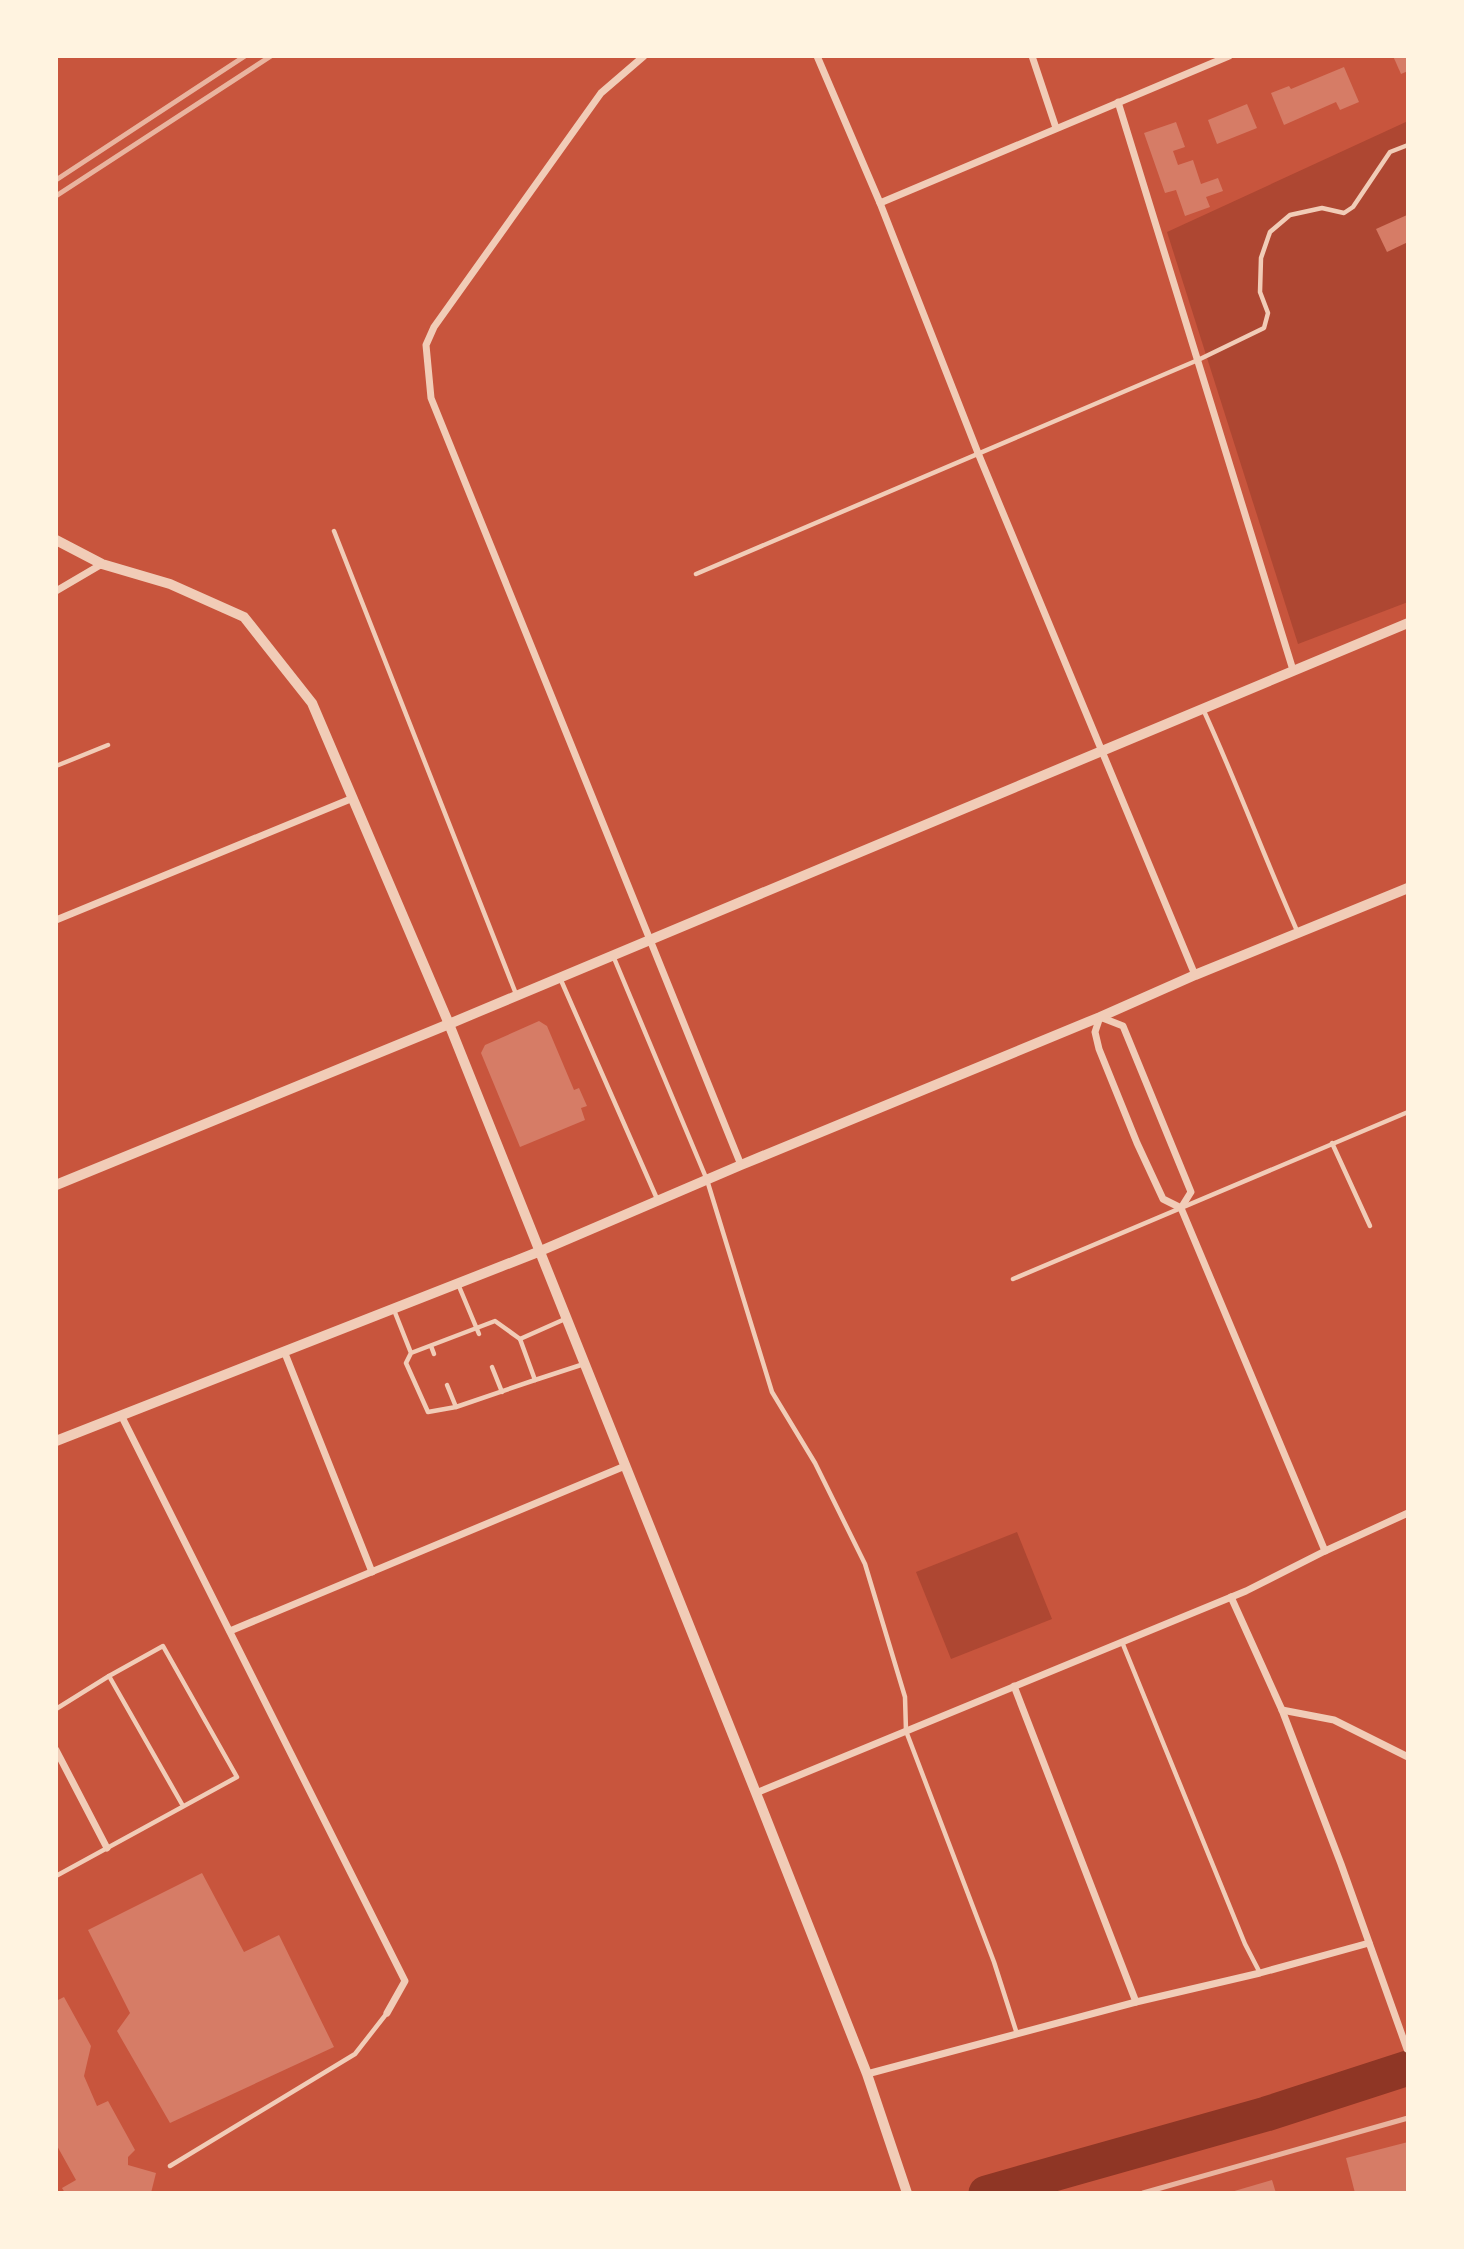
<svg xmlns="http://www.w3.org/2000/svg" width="1464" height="2249" viewBox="0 0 1464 2249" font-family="'Fira Sans Condensed',sans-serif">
	<rect width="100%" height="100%" fill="#c8553d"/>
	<g fill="#ae4732">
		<polygon points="1408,121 1408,602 1298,644 1167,232"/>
		<polygon points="1017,1532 1052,1619 951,1659 916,1572"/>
	</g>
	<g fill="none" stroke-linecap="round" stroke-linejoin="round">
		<polyline stroke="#8f3625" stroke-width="35" points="986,2193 1266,2114 1408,2068"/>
	</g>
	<g fill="#d67c66">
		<polygon points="1393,56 1408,56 1408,71 1401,74"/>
		<polygon points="1344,67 1359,102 1340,110 1336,102 1284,125 1271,93 1289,86 1291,89"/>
		<polygon points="1247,104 1257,128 1217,144 1208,120"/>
		<polygon points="1176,122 1185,147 1173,151 1178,165 1193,160 1201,184 1218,178 1223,191 1206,197 1210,207 1185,216 1176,190 1165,193 1144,133"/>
		<polygon points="1407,215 1408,242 1387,252 1376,229"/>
		<polygon points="539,1021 547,1026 574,1090 579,1088 587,1106 581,1108 585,1120 520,1147 481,1053 485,1045"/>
		<polygon points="202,1873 244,1952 279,1935 334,2047 170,2123 117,2031 130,2013 88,1930"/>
		<polygon points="64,1997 91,2046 84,2076 97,2106 108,2101 135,2150 128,2157 128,2165 156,2173 151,2193 65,2193 62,2188 76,2180 56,2144 56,2001"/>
		<polygon points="1408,2142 1408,2193 1355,2193 1346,2158"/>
		<polygon points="1272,2180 1276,2193 1231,2193 1231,2192"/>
	</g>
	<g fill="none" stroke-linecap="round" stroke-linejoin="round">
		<g stroke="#f1ccb7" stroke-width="4.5">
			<polyline points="334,531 516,994"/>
			<polyline points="696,574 1198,360 1264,328 1268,313 1260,292 1261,258 1270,232 1290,215 1322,208 1344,213 1353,207 1390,152 1408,145"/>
			<path d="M 1203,709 C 1237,783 1265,859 1298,933"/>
			<polyline points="56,766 108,745"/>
			<polyline points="614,958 707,1180 772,1392 815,1463 865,1564 905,1697 906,1731 994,1962 1017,2034"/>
			<polyline points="560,978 658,1201"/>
			<polyline points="1332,1143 1370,1226"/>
			<polyline points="1013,1279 1408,1112"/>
			<polyline points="458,1284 479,1334"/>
			<polyline points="394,1310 411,1353 406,1363 428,1412 456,1407 535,1380 520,1339 495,1321 411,1353"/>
			<polyline points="520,1339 565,1319"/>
			<polyline points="431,1346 434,1354"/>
			<polyline points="492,1367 502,1392"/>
			<polyline points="535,1380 584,1364"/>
			<polyline points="447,1385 456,1407"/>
			<polyline points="1122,1642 1245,1944 1260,1973"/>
			<polyline points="56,1709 109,1676"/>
			<polyline points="56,1876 237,1777 163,1646 109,1676 183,1806"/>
			<polyline points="170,2166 355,2054 387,2013"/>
		</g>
		<g stroke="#f1ccb7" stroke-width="7">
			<polyline points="644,56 601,93 434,327 426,345 431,398 741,1165"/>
			<polyline points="817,56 880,203 978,453 1195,975"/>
			<polyline points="1032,56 1056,128"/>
			<polyline points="1118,102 1293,670"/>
			<polyline points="880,203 1229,56"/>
			<polyline points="56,591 102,564"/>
			<polyline points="56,920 353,798"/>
			<polyline points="1181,1208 1191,1192 1123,1026 1100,1017 1095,1032 1099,1049 1137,1143 1163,1199 1181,1208 1325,1551"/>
			<polyline points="284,1351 372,1572"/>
			<polyline points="121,1415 405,1981 387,2013"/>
			<polyline points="1231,1597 1282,1710 1341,1864 1407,2049"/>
			<polyline points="230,1631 625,1466"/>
			<polyline points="1014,1686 1136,2002"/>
			<polyline points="1282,1710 1334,1720 1408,1757"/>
			<polyline points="56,1750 107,1848"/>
			<polyline points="756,1793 1246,1591 1325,1551 1408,1513"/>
			<polyline points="867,2074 1136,2002 1260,1973 1369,1943"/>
		</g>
		<g stroke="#f1ccb7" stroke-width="10">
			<polyline points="56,540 102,564 170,584 244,617 312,703 449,1024 756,1793 867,2074 907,2193"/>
			<polyline points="56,1185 449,1024 1408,623"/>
			<polyline points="56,1441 538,1252 741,1165 1100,1017 1195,975 1408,888"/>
		</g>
		<g stroke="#e9b49f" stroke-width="5">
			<polyline points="56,180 245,56"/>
			<polyline points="56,196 271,56"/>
			<polyline points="1143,2193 1408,2118"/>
		</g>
	</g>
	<rect width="1464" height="2249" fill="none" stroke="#fff3e0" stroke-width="116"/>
</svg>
